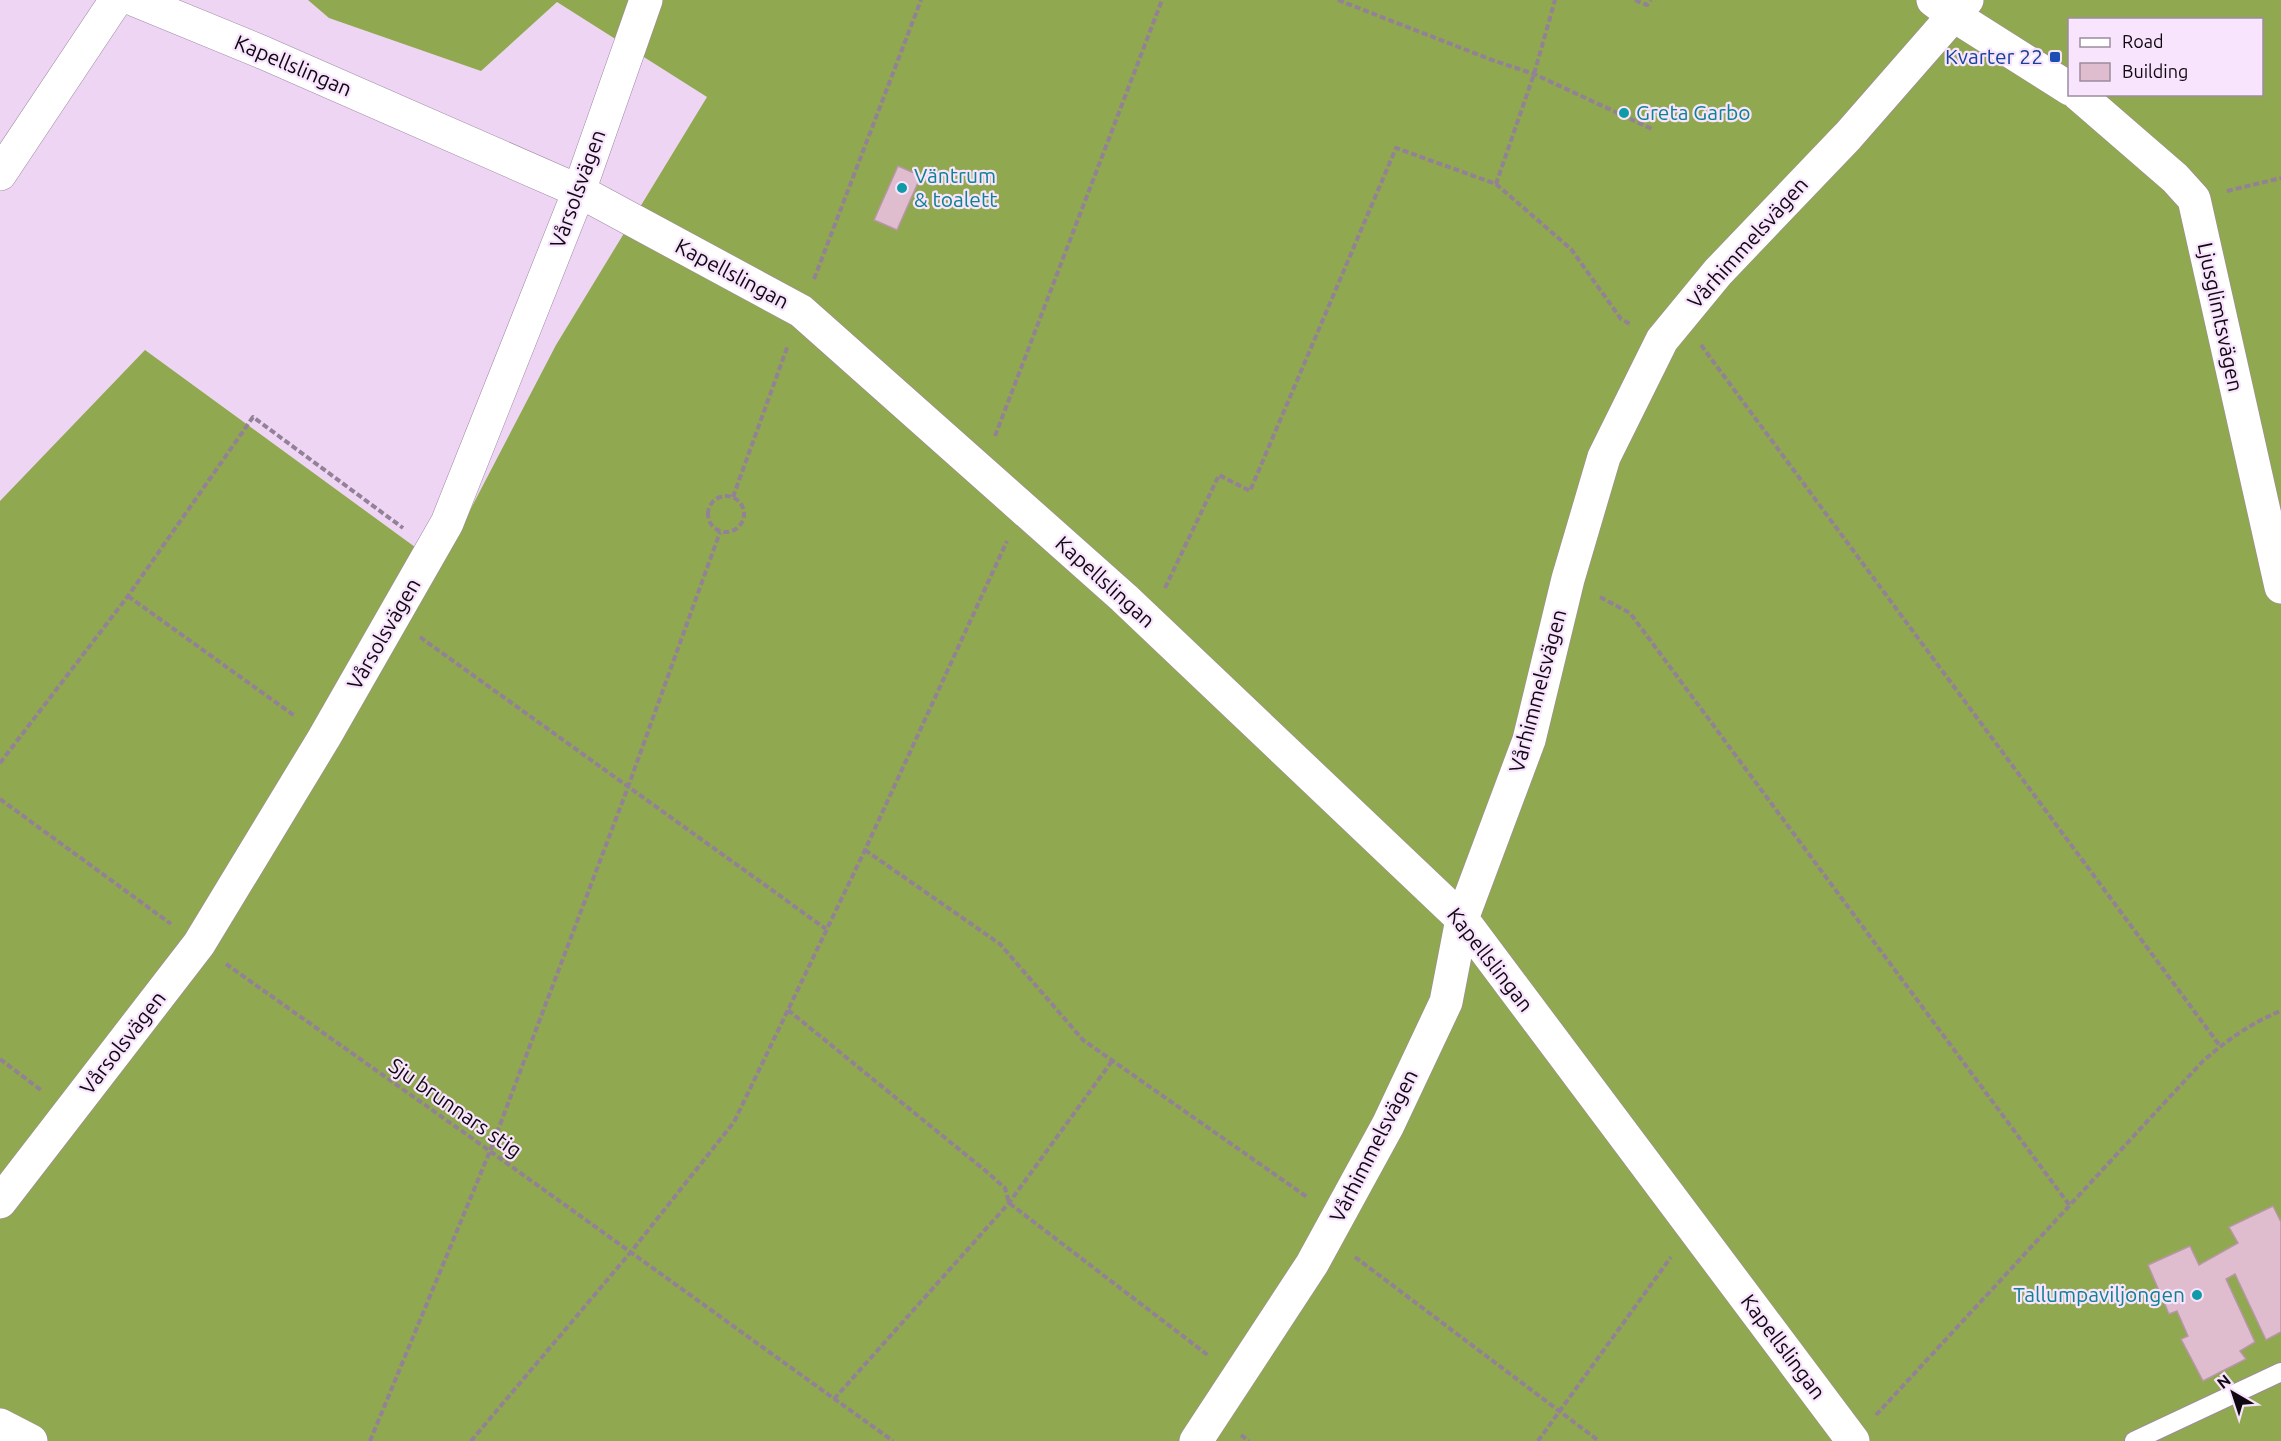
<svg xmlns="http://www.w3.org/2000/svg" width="2281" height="1441" font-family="Ubuntu,sans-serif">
<rect width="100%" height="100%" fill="#eed5f4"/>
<path fill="#90a84f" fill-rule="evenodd" d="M308 0H2281V1441H0V501L145 350 441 566 556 345 707 97 557 2 481 71 329 18ZM2070 20H2262V94H2070Z"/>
<path fill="#e0bccf" stroke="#b895a8" stroke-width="1.5" d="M898 166 921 176 897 230 874 220Z
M2273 1206 2281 1222V1332L2266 1340 2235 1274 2226 1279 2255 1342 2240 1351 2246 1359 2203 1381 2181 1339 2188 1336 2177 1311 2169 1314 2148 1265 2190 1246 2199 1265 2238 1243 2229 1227Z"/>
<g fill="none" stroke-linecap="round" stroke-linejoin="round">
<g stroke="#a088a4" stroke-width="20">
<path id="service" d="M2134 1441 2281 1372"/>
</g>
<g stroke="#a088a4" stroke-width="34">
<path id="minor" d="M135 0 264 53 579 191 801 311 1124 598 1462 919 1853 1441
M1933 0 1953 15 2070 89
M2078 94 2175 178 2194 199 2281 587
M0 174 116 0
M0 1202 199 944 324 738 447 523 579 191 646 0
M0 1425 31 1441
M1196 1441 1312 1264 1388 1125 1446 1002 1462 919 1529 740 1568 579 1604 457 1662 340 1718 272 1848 136 1967 0"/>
</g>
<path stroke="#938197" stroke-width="4" stroke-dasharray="6 3" stroke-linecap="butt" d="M1338 0 1492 60 1534 74 1652 129
M1635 0 1647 5 1651 0
M1496 184 1571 249 1621 319 1632 325
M2227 191 2281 178
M814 279 921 0
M1701 345 2220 1046
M995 436 1162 0
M708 514a18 18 0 1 1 36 0a18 18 0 1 1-36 0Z
M733 497 788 345
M1165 588 1219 475 1250 491 1396 148 1496 184 1534 74 1555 0
M128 596 296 717
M1600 597 1630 613 2070 1206
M420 637 826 929
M0 763 128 596 253 417 403 528
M0 799 171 924
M865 850 1000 944 1083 1040 1307 1197
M226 964 490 1151 893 1441
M788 1010 987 1172 1005 1188 1009 1203 1209 1356
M0 1059 42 1091
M1355 1257 1599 1441
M834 1399 1009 1203 1112 1061
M1876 1415 2203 1061C2226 1041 2252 1022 2281 1011
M1241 1435 1249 1441
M370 1441 490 1151 628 787 720 532
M471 1441 630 1253 734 1122 865 850 1007 541
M1538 1441 1671 1257"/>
<use href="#service" stroke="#fff" stroke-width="18"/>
<use href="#minor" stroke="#fff" stroke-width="33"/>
</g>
<rect fill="#1a4fb4" stroke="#f9e4fd" stroke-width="2" x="2049" y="51" width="12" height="12" rx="3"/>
<g fill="#0f9aa8" stroke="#f9e4fd" stroke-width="2">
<circle cx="1624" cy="113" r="6"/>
<circle cx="902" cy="188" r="6"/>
<circle cx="2197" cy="1295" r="6"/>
</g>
<g text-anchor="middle" stroke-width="4.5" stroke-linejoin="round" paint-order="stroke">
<g font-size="21" fill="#164399" stroke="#f9e4fd" text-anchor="end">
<text x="2043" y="64">Kvarter 22</text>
</g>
<g font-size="21" fill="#100811" stroke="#f9e4fd">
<text transform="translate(293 66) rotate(23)" y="7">Kapellslingan</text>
<text transform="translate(578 189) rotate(-70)" y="7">Vårsolsvägen</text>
<text transform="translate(1748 243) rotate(-48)" y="7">Vårhimmelsvägen</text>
<text transform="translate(732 274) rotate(28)" y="7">Kapellslingan</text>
<text transform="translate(2220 317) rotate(78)" y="7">Ljusglimtsvägen</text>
<text transform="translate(1105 582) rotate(42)" y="7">Kapellslingan</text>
<text transform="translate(384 634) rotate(-60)" y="7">Vårsolsvägen</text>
<text transform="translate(1538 691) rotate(-75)" y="7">Vårhimmelsvägen</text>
<text transform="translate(1490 960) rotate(52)" y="7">Kapellslingan</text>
<text transform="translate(123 1043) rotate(-52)" y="7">Vårsolsvägen</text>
<text transform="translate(455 1108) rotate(35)" y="7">Sju brunnars stig</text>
<text transform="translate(1374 1146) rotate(-63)" y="7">Vårhimmelsvägen</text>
<text transform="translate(1783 1347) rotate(53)" y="7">Kapellslingan</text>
</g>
<g font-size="21" fill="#0d838f" stroke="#f9e4fd" text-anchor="start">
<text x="1636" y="120">Greta Garbo</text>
<text x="914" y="183">Väntrum<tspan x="914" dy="24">&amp; toalett</tspan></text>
<text x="2185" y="1302" text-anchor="end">Tallumpaviljongen</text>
</g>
</g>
<rect x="2068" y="18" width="195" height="78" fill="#f9e4fd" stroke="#9c8c9f" stroke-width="1.5"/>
<rect x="2080" y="38" width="30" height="9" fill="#ffffff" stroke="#9c8c9f" stroke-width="1.5"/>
<text x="2122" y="48" font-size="18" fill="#100811">Road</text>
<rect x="2080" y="63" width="30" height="18" fill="#e0bccf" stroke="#9c8c9f" stroke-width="1.5"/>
<text x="2122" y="78" font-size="18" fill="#100811">Building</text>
<g transform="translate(2233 1393) rotate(321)" stroke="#f9e4fd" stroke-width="4.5" paint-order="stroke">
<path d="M0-4.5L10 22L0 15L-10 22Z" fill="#100811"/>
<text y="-9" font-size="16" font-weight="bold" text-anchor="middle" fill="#100811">N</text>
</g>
</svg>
